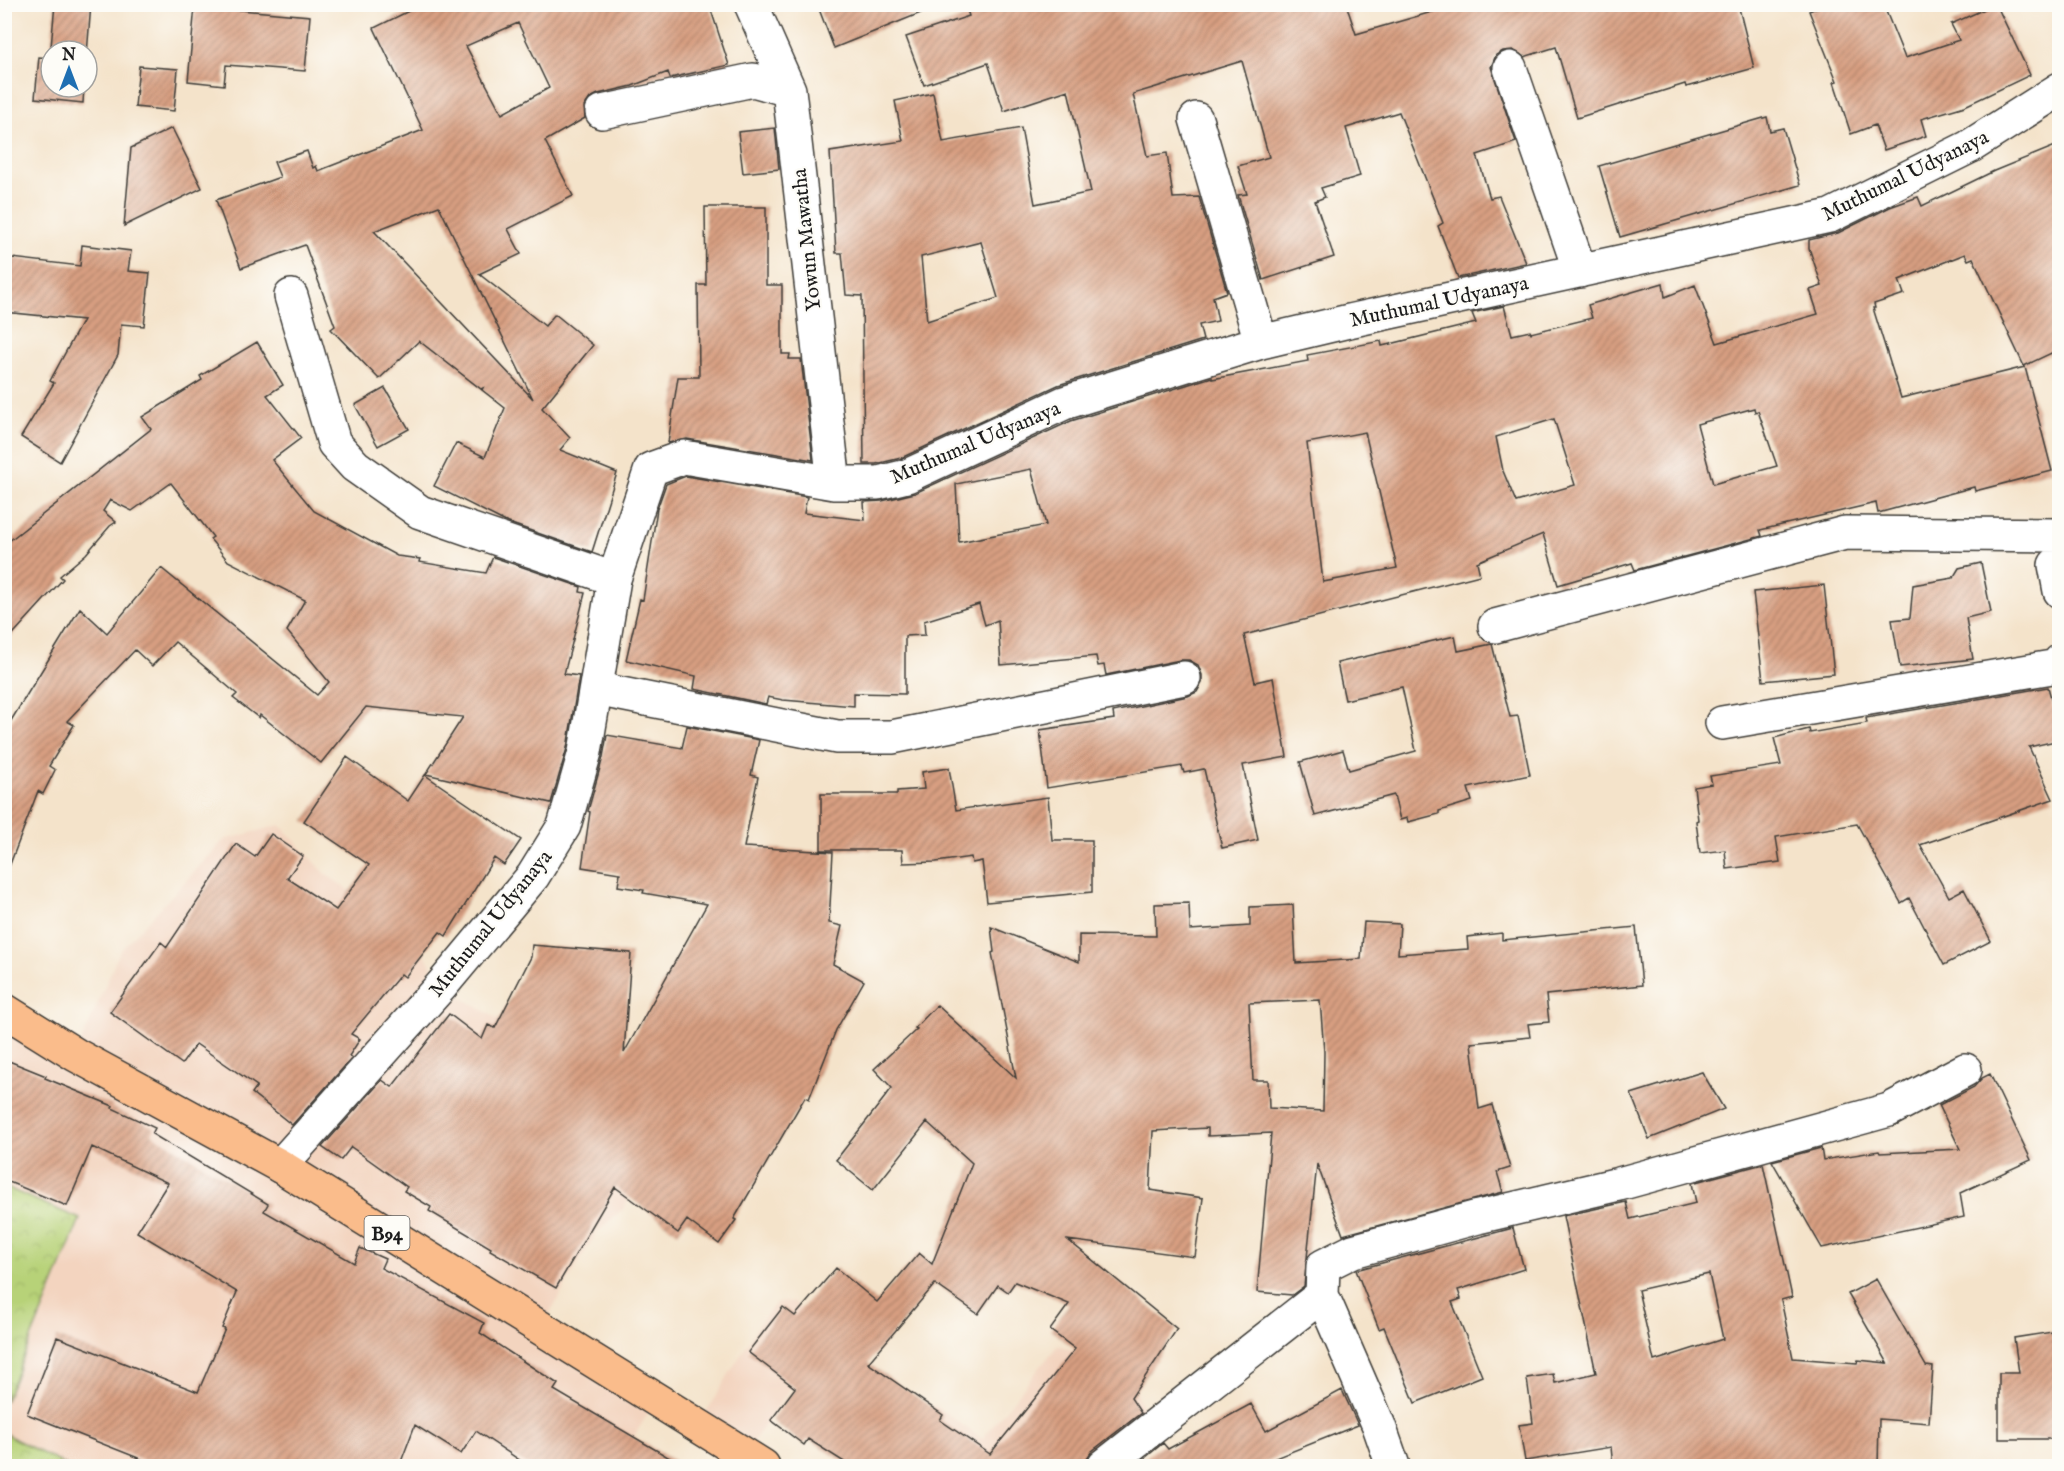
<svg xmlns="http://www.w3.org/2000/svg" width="2064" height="1471" font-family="'IM FELL English',serif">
<defs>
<pattern id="park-crowns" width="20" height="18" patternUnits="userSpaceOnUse" patternTransform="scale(1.5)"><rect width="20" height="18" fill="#b7d278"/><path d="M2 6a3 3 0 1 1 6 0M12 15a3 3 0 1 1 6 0" fill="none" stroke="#9db467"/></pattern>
<pattern id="building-hatch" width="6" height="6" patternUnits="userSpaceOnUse" patternTransform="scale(1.5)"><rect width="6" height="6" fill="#d89f81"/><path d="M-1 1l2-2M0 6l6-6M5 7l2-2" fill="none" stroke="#ae8169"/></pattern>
</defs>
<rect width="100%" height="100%" fill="#fdfcf7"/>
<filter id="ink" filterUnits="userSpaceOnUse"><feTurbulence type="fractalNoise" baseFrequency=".0167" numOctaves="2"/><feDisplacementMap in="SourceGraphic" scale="12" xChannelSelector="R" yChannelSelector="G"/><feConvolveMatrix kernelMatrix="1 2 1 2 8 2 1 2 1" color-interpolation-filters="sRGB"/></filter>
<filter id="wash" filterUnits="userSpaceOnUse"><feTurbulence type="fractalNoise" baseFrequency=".008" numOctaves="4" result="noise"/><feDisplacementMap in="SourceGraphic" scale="24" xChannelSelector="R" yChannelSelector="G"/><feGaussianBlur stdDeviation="1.35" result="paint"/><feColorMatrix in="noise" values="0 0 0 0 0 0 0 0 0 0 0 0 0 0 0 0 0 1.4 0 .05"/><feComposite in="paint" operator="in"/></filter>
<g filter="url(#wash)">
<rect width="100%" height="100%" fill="#f4e3ca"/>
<path fill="#f3d4bf" d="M280 825 327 875 415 936 442 985 652 1114 666 1141 623 1209 596 1233 541 1328 656 1400 616 1466H67L13 1438 5 1432V1402L80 1219 5 1187 4 1010 76 1054 120 951 224 840Z
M785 1301 794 1303 822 1329 824 1339 744 1455 698 1426 759 1324 776 1303Z
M1058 1345 1085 1354 1118 1374 1137 1395 1150 1423 1104 1466H890L934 1405 982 1439Z"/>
<path fill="url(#park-crowns)" stroke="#6a774a" stroke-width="1.5" d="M5 1187 80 1219 5 1402Z
M4 1432 13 1438 67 1466H5Z"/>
<g id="blocks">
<path fill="url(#building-hatch)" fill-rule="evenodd" d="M55 4H91L87 54V51H51V87H84L83 103 35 98 39 57 50 58Z
M423 4H709L729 65 670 78 668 72 632 86 598 94 590 98 584 107 585 118 545 141 573 196 508 229 521 254 479 274 545 326 555 314 593 345 542 408 570 438 560 450 617 473 592 552 506 522 434 486 456 443 485 457 505 408 482 390 483 388 481 389 419 341 379 379 331 329 335 326 305 245 241 268 216 200 280 177 274 162 307 151 313 168 316 166 318 171 423 130 374 28ZM518 23 549 88 502 114 466 46ZM439 206 468 266 533 399 374 231Z
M817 4H938V6L834 48Z
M965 4H1346L1356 34 1439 10 1438 4H1738L1754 68 1686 87 1685 84 1577 118 1556 47 1524 57 1513 50 1503 51 1496 55 1491 67 1516 142 1477 155 1490 198 1499 196 1526 263 1458 278 1438 226 1443 223 1399 112 1346 128 1360 176 1321 188 1325 197 1315 201 1334 257 1263 280 1238 195 1247 194 1238 166 1269 157 1242 61 1133 94 1147 156 1167 153 1173 198 1199 197 1227 292 1213 297 1218 321 1199 325 1203 340 1058 385 901 458 876 464H864L862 296 846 295 842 253H836L830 152 903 141 895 101 933 93 943 142 1021 128 1035 204 1091 192 1068 90 1004 111 988 63 924 85 906 37 969 16ZM981 242 998 298 927 321 921 257Z
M1826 4H1883L1905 58 1959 40 1951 24 1996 4 2030 75 1965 106 1921 119 1926 136 1884 150 1875 125 1851 134 1834 82 1837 81 1809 11Z
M195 6 310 16 305 71 226 65 224 85 188 81Z
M139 66 178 69 174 111 135 107Z
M1767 117 1770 131 1783 128 1800 185 1620 237 1599 166Z
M172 128 202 188 124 226 131 148Z
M775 128 779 169 743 173 738 132Z
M2060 144V349L2024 366 1973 258 1968 260 1965 254 1899 280 1904 294 1874 304 1875 308H1873L1901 398 2025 367 2052 471 1975 491 1974 487 1878 513 1876 503 1760 530 1762 536 1635 570 1632 563 1558 585 1543 534 1477 562 1480 575 1244 635 1255 682 1273 678 1287 757 1243 765 1258 840 1222 848 1204 769 1184 773 1182 766 1047 788 1040 730 1114 719 1113 712 1188 696 1197 692 1202 683V675L1198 665 1189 660H1180L1106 675 1104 665 1098 666 1096 656 1001 665 998 620 985 625 979 604 924 621 925 635 905 636V694L854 693V706L783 700 768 697 766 704 694 689 696 676 626 660 640 599 643 600 657 509 666 484 686 476 807 497 804 513 865 520 864 502 882 501 915 493 1071 421 1212 377V379L1308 361 1307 355 1381 341 1382 346 1476 323 1472 313 1504 306 1512 335 1530 331 1531 333 1592 318 1588 305 1663 283 1665 297 1695 285 1717 343 1818 314 1810 290 1822 286 1809 248V240L1838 233 1890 207 1918 197 1922 206 1994 171ZM1754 408 1755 412 1758 411 1777 466 1713 484 1697 424ZM1554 419 1575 485 1516 502 1503 471 1496 437ZM1365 432 1397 568 1323 582 1307 443ZM1031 469 1046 525 959 542 956 484Z
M705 207H766V285H782V354H790L789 359H801L813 460 687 439 668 443 678 377H699L698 285H706Z
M82 245 131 251 128 271 150 273 144 326 121 324 118 355 60 462 21 437 54 383 50 381 83 320 4 312V257L80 266Z
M257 342 283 385 267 395 301 438 272 460 314 511 397 556 420 559 419 562 486 573 493 557 581 587 580 592 585 593 564 674 579 676 567 748 551 803 426 774 463 717 366 707 321 763 260 715 259 718 233 698 237 694 175 642 152 666 135 650 67 721 74 725 49 766 55 770 43 794 38 791 7 872 4 871V732L80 608 107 633 161 568 317 695 329 682 287 631 305 600 228 561 210 539 213 537 171 483 132 511 110 500 103 511 116 522 110 526 86 554 60 576 63 579 4 644V545L151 429 142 417 202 380 200 376Z
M385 388 409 429 378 446 355 405Z
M1981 563 1991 612 1966 618 1973 659 1900 667 1892 620 1910 618 1913 585 1953 578 1959 568Z
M1824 585 1834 674 1763 681 1753 592Z
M1455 636 1458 651 1492 644 1510 717 1518 716 1530 775 1468 788 1472 801 1439 811V814L1408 822 1407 818 1400 820 1394 795 1315 816 1300 762 1343 750 1349 770 1416 751 1402 687 1345 700 1337 663Z
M2048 687 2060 731V740L2029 747 2053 799 1920 845 1949 897 1964 889 1991 941 1944 965 1909 898 1901 903 1857 824 1776 837 1780 862 1727 869 1725 850 1700 853 1696 821 1698 820 1694 787 1712 784 1710 776 1781 765 1774 738 1809 729 1810 733 1867 723 1866 718Z
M687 726 759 740 751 775 758 777 744 847 833 852 829 923 842 926 833 964 864 981 836 1030 809 1099 805 1097 734 1219 736 1220 719 1244 687 1220 678 1233 615 1187 556 1288 490 1250 491 1248 429 1211 431 1207 404 1191 407 1187 351 1147 341 1160 322 1147 382 1080 392 1087 449 1014 482 1039 488 1025 495 1028 531 957 532 945 631 953 624 1053 707 904 643 893 644 890 618 886 620 873 582 867 590 812 588 811 603 757 607 735 682 748Z
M347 757 408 801 425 775 521 840 504 865 494 858 446 936 440 932 405 977 401 974 351 1034 360 1039 349 1056 352 1058 292 1125 252 1093 257 1086 196 1044 182 1064 110 1012 161 942 167 947 236 844 255 857 271 834 303 856 287 878 336 910 369 865 304 821Z
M949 768 956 810 1048 797 1052 840H1092V892L987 902 982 861 972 863 971 857 936 862 903 863 902 850H821V794H897V791L924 789 922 772Z
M1189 903 1190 930 1250 926V907L1293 905 1296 963 1361 959 1364 922 1400 924 1398 954 1468 949 1467 937 1502 933V940L1636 927 1642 985 1546 995 1549 1022 1528 1024 1530 1037 1471 1043 1479 1109 1492 1105 1510 1168 1497 1172 1503 1192 1343 1235 1317 1164 1304 1286 1292 1295 1257 1292 1271 1133 1208 1136V1128L1153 1131 1150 1190 1203 1198 1195 1257 1068 1240 1177 1329 1131 1398 1141 1413 1092 1451 1087 1458 1086 1467H852L808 1439 804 1445 771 1420 795 1388 748 1352 783 1307 795 1316 836 1268 877 1302 919 1253 932 1264 972 1163 927 1122 873 1190 836 1160 892 1088 874 1069 917 1029 915 1028 937 1005 1016 1078 992 953 994 952 991 927 1079 962V935L1156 936 1155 904ZM1320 1000 1324 1052 1323 1111 1269 1108 1268 1080H1253L1249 1003ZM1015 1282 1069 1304 1050 1330 1075 1349 990 1454 940 1420 943 1415 868 1363 935 1284 978 1314 998 1285 1008 1292Z
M4 1059 46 1076 45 1078 113 1106 112 1108 155 1128 152 1134 268 1204 264 1211 354 1263 360 1248 385 1259 381 1268 484 1323 480 1333 558 1384 554 1390 685 1467H530L476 1431 461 1454 415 1425 399 1467H161L27 1414 57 1337 198 1392 225 1329 222 1328 237 1292 137 1232 168 1183 92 1147 67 1206 4 1180Z
M1702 1072 1724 1109 1649 1139 1631 1094Z
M1990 1074 2031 1160 1960 1193 1964 1217 1822 1248 1772 1161 1821 1148 1823 1160 1879 1151 1880 1153 1960 1149 1939 1105 1974 1087 1982 1078Z
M1763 1164 1792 1297 1781 1300 1793 1358 1857 1363 1858 1360 1888 1363 1848 1294 1876 1279 1926 1366 1933 1367 1929 1423 1879 1419 1878 1467H1613L1611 1447 1525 1461 1519 1425 1533 1423 1527 1378 1553 1374 1555 1383 1596 1373 1563 1216 1626 1202 1630 1219 1696 1203 1692 1183ZM1709 1274 1723 1339 1654 1361 1638 1290Z
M1513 1228 1524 1269 1458 1290 1461 1299 1452 1302 1482 1376 1415 1403 1384 1327 1379 1329 1356 1270Z
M2052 1332 2060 1380V1439H1999V1373H2019L2014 1338Z
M1342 1390 1358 1425 1253 1467H1134L1163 1443 1168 1449 1251 1404 1266 1431Z"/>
</g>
</g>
<g filter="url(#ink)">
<use href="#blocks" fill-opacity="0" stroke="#3c3a36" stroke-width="1.5"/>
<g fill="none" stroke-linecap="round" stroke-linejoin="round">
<g stroke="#3c3a36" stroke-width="36">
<path id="minor" d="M751 4 789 90 834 483
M1510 68 1580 271
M602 112 753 80 789 90
M1196 119 1261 342
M291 296 334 443 355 466 420 512 614 579
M2060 564 2055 565 2060 591
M1495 626 1845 533 2060 535
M596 689 837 737H892L1184 678
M1722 723 2058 666 2060 661
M280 1166 442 985 533 876 564 826 585 752 614 579 651 469 684 457 834 483H878L907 476 1064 403 1261 342 1349 321 1830 216 1969 147 2060 89
M1322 1295 1379 1426 1393 1466
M1104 1466 1322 1295 1323 1266 1353 1251 1478 1217 1619 1184 1889 1110 1965 1070"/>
</g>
<g stroke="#3c3a36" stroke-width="36">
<path id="major" d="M4 1010 76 1055 280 1166 763 1466"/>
</g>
<use href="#minor" stroke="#fff" stroke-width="33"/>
<use href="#major" stroke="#fabc8b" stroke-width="33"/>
</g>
</g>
<g text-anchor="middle" stroke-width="4.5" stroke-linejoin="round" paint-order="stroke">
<rect fill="#fdfcf7" stroke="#605f5e" stroke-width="1.5" x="364.5" y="1216" width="45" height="34" rx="4.5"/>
<g font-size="20" font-weight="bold" fill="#1c1c1c">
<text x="387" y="1240">B94</text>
</g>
<g font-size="21" fill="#1c1c1c" stroke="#fdfcf7">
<text transform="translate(1905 175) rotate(-26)" y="7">Muthumal Udyanaya</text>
<text transform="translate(806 240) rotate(-96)" y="7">Yowun Mawatha</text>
<text transform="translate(1439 301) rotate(-12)" y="7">Muthumal Udyanaya</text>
<text transform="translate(975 442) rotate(-23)" y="7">Muthumal Udyanaya</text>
<text transform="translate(490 923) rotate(-51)" y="7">Muthumal Udyanaya</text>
</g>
</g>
<rect width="2064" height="1471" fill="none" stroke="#fdfcf7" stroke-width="24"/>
<g transform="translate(69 69)"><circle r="28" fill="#fdfcf7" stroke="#a3a29f" stroke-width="1.5"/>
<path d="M0-4.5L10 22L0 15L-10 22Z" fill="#1f6fb2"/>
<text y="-9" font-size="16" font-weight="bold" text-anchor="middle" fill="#1c1c1c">N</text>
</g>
</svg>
